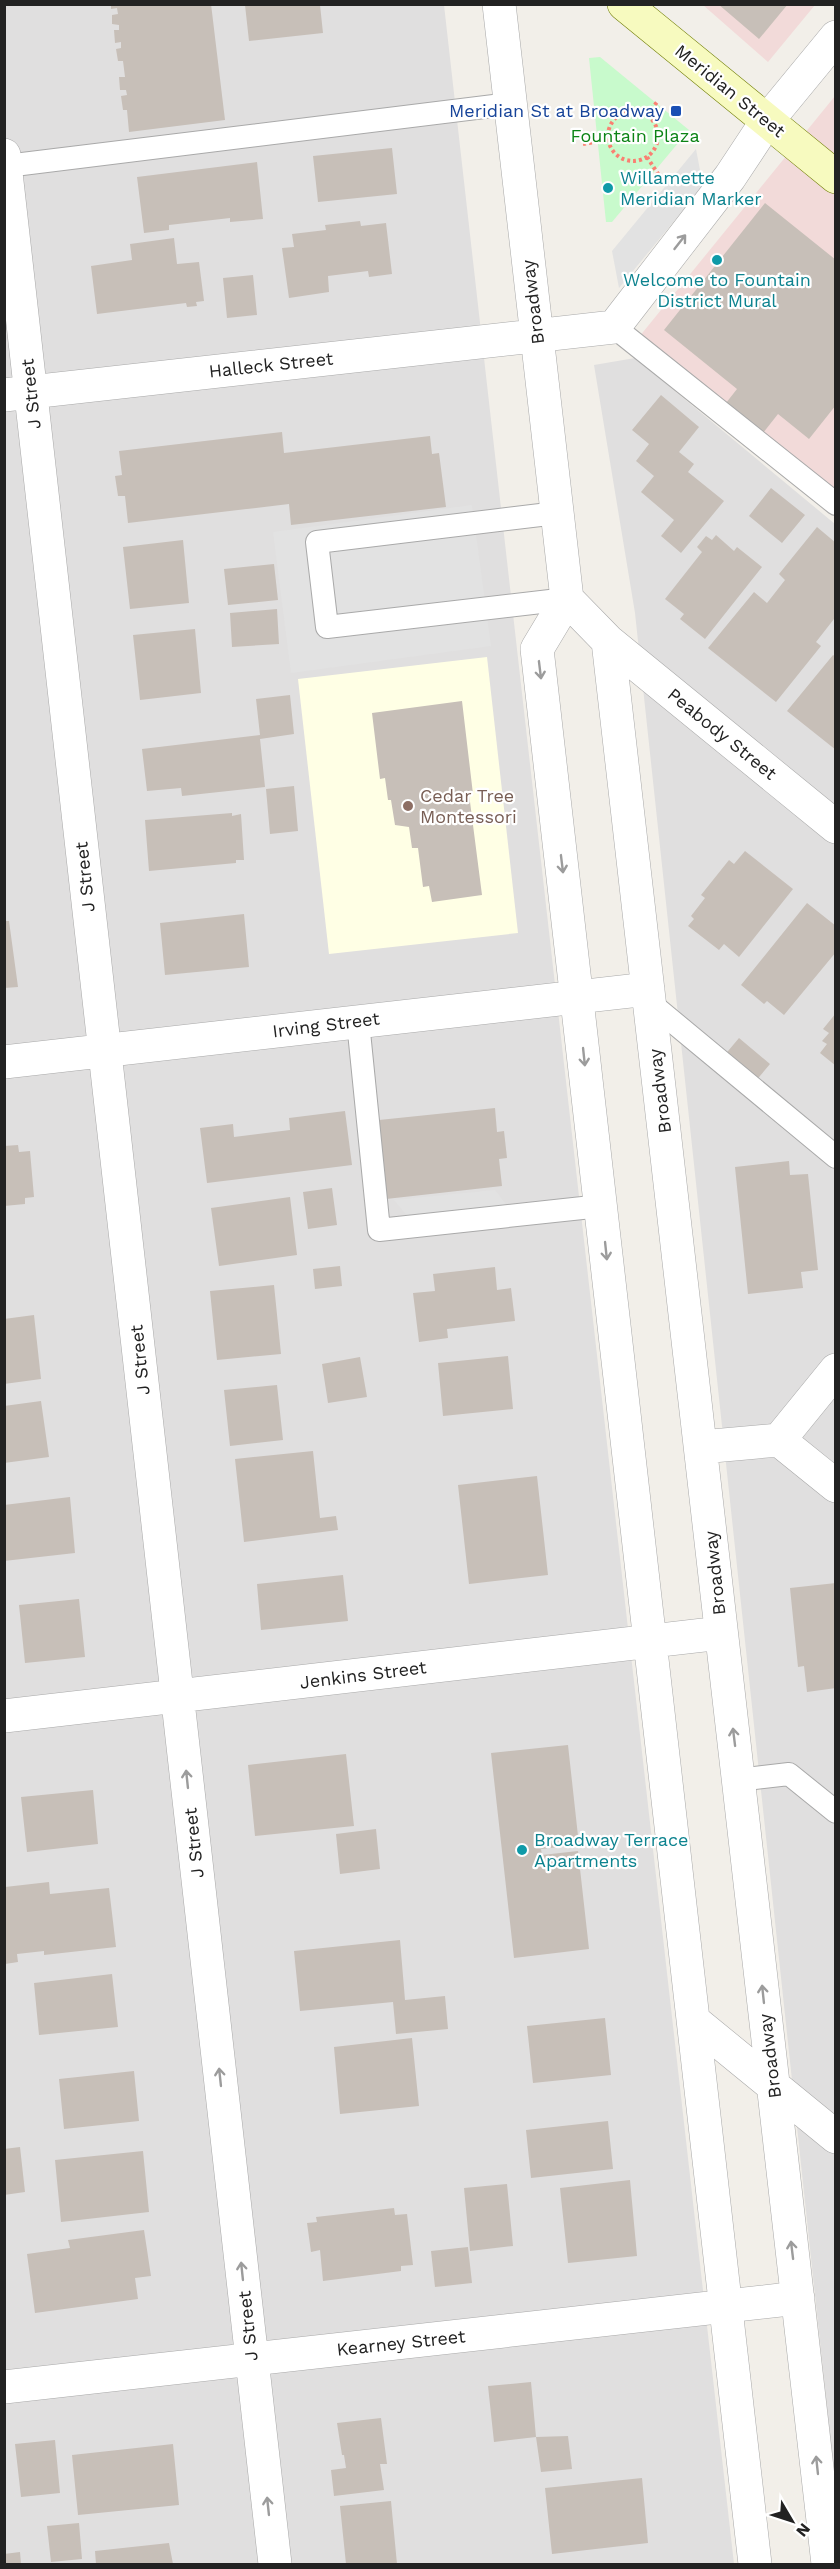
<svg xmlns="http://www.w3.org/2000/svg" width="840" height="2569" font-family="'Work Sans',sans-serif">
<rect width="100%" height="100%" fill="#f2efe9"/>
<path fill="#e0dfdf" d="M5 5H444L734 2564H5Z
M635 358 835 524V2482L635 613 594 365Z"/>
<path fill="#f2dad9" d="M703 5H815L768 62Z
M835 96V497L639 337Z"/>
<path fill="#ffffe5" d="M487 657 518 933 329 954 298 679Z"/>
<path fill="#c8facc" d="M600 57 689 130 612 222H606L589 58Z"/>
<path fill="#e2e2e2" d="M696 149 703 186 619 288 612 251Z
M472 505 491 646 291 673 273 532Z
M495 1190 518 1220 419 1230 394 1200Z"/>
<path fill="#c7bfb8" d="M111 4H211L225 120 129 132 127 110H123L121 96 127 95 126 90H120L119 77H125L123 61H118L116 49 121 48V42L115 43 114 30H119V25L112 24V15L118 14 117 8 111 9Z
M718 4H788L759 39Z
M245 5H320L323 33 249 41Z
M392 148 397 194 318 202 313 156Z
M257 162 263 219 230 222V218L169 225V230L144 233 137 177Z
M765 203 836 260V405L809 439 778 414 763 433 726 403 737 389 664 330Z
M360 221 361 226 386 223 392 274 369 277 368 271 328 276 329 292 289 298 282 248 294 247 292 234 326 230 325 225Z
M174 238 177 264 199 262 204 301 196 302 197 306 187 307 186 303 97 314 91 266 132 260 130 244Z
M253 275 257 315 227 318 223 278Z
M661 395 699 427 679 452 694 464 688 472 724 501 681 553 661 536 674 520 641 492 654 476 636 461 649 444 632 430Z
M282 432 284 453 430 436 432 454 439 453 446 507 291 525 289 504 128 523 125 496H118L115 476 122 475 119 451Z
M771 488 805 515 782 543 749 516Z
M817 527 836 543V621L834 619 816 642 821 646 776 702 708 648 754 592 767 603 785 580 779 574Z
M716 535 734 551 737 547 762 567 705 639 680 619 684 614 665 599 702 552 697 547 706 536 712 540Z
M183 540 189 603 130 609 123 547Z
M274 564 278 600 228 605 224 569Z
M277 609 279 644 232 647 230 613Z
M195 629 201 693 140 700 133 635Z
M833 655 836 657V750L787 711Z
M290 695 294 734 260 739 265 787 182 796 181 788 147 791 142 749 260 735 256 699Z
M462 701 473 794H469L482 895 432 902 429 886 423 887 418 848H412L409 827 395 825 391 800H388L385 778 380 779 372 713Z
M294 786 298 831 270 834 266 789Z
M232 813V816L241 814 244 860H236V863L149 871 145 820Z
M745 851 793 889 739 957 724 944 719 950 688 926 694 919 691 916 705 898 701 895 729 860 734 864Z
M807 903 836 926V952L784 1015 767 1001 764 1004 741 985Z
M244 914 249 967 165 975 160 923Z
M4 921H9L18 987 4 988Z
M836 1013V1066L820 1053 827 1044 822 1041 829 1033 823 1029Z
M739 1038 770 1064 754 1083 723 1057Z
M495 1108 497 1132 504 1131 507 1158 499 1159 502 1186 386 1199 379 1120Z
M345 1111 352 1165 207 1183 200 1128 233 1124 234 1137 290 1130 289 1118Z
M18 1145 19 1152 30 1151 34 1197 25 1198V1204L4 1206V1146Z
M789 1161 790 1175 808 1174 818 1270 801 1272 803 1288 748 1294 735 1167Z
M332 1188 337 1225 308 1229 303 1192Z
M290 1197 297 1255 219 1266 211 1208Z
M340 1266 342 1286 315 1289 313 1269Z
M495 1267 497 1290 511 1288 515 1321 447 1329 448 1338 419 1342 413 1293 435 1291 433 1274Z
M274 1285 281 1354 217 1360 210 1291Z
M34 1315 41 1379 4 1384V1319Z
M508 1356 513 1409 443 1416 438 1363Z
M360 1357 367 1397 328 1403 322 1364Z
M277 1385 283 1440 230 1446 224 1390Z
M41 1401 49 1457 4 1463V1406Z
M313 1451 320 1518 336 1516 338 1530 244 1542 235 1459Z
M537 1476 548 1575 469 1584 458 1485Z
M70 1497 75 1553 4 1561V1505Z
M343 1575 348 1621 261 1630 257 1584Z
M836 1583V1688L807 1692 804 1666 798 1667 790 1588Z
M79 1599 85 1657 25 1663 19 1605Z
M568 1745 579 1845 541 1849 542 1855 578 1851 589 1949 514 1958 491 1753Z
M346 1754 354 1826 255 1836 248 1765Z
M93 1790 98 1844 27 1852 21 1797Z
M376 1829 380 1869 340 1874 336 1834Z
M49 1882 50 1894 109 1888 116 1947 44 1955V1951L17 1954 18 1962 5 1964V1887Z
M400 1940 405 2000 445 1996 448 2029 396 2034 393 2002 300 2011 294 1951Z
M112 1974 118 2027 39 2035 34 1983Z
M605 2018 611 2075 533 2083 527 2026Z
M412 2038 419 2106 340 2114 334 2047Z
M134 2071 139 2121 64 2129 59 2079Z
M608 2121 613 2169 531 2178 526 2130Z
M20 2147 25 2192 4 2195V2149Z
M143 2151 149 2212 61 2222 55 2160Z
M630 2180 637 2256 568 2263 560 2188Z
M507 2184 513 2246 470 2251 464 2188Z
M394 2208 395 2215 407 2214 413 2265 401 2266V2271L323 2281 320 2250 311 2252 307 2223 317 2222 316 2217Z
M144 2230 151 2276 135 2278 138 2299 35 2313 27 2254 70 2248 68 2240Z
M468 2247 472 2283 435 2287 431 2251Z
M531 2382 536 2437 568 2436 572 2469 541 2472 536 2437 494 2442 488 2386Z
M381 2418 387 2464H380L384 2490 334 2496 331 2470 346 2468 344 2455H342L337 2423Z
M55 2440 60 2493 21 2497 15 2444Z
M173 2444 179 2505 78 2515 72 2455Z
M642 2478 648 2543 552 2554 545 2488Z
M391 2501 397 2564H346L340 2506Z
M79 2523 82 2559 51 2562 47 2526Z
M169 2543 173 2564H96L95 2551Z
M20 2552 21 2564H4V2554Z"/>
<g fill="none" stroke-linecap="round" stroke-linejoin="round">
<g stroke="#a9a9a9" stroke-width="24">
<path id="lane" d="M6 166 510 104
M614 327 836 504
M557 513 317 542 327 627 567 599
M649 1002 836 1157
M358 1022 379 1230 601 1206
M738 1780 789 1774 836 1812"/>
</g>
<g stroke="#a9a9a9" stroke-width="34">
<path id="street" d="M499 4 567 599 537 649 755 2564
M4 155 275 2564
M4 395 614 327 730 177 767 121 836 37
M567 599 608 641 828 2564
M608 641 836 827
M4 1062 648 989
M779 1440 836 1486
M701 1447 779 1440 836 1370
M4 1716 721 1633
M694 2021 836 2137
M4 2387 798 2298"/>
</g>
<g stroke="#707d05" stroke-width="34">
<path id="secondary" d="M624 4 836 177"/>
</g>
<path stroke="#fa8072" stroke-width="4" stroke-dasharray="3 3" stroke-linecap="butt" d="M608 136a25 25 0 1 1 50 0a25 25 0 1 1-50 0Z
M647 114 658 101
M583 144 608 140
M647 157 662 180"/>
<use href="#lane" stroke="#fff" stroke-width="22"/>
<use href="#street" stroke="#fff" stroke-width="33"/>
<use href="#secondary" stroke="#f7fabf" stroke-width="33"/>
</g>
<defs><path id="oneway-shaft" d="M-6 0H5M1.5-3L5.5 0L1.5 3" fill="none" stroke-width="1.6" stroke-linecap="round" stroke-linejoin="round" transform="scale(1.5)"/></defs>
<g stroke="#9c9c9c">
<use href="#oneway-shaft" transform="translate(680 242) rotate(-52)"/>
<use href="#oneway-shaft" transform="translate(540 670) rotate(83)"/>
<use href="#oneway-shaft" transform="translate(562 864) rotate(83)"/>
<use href="#oneway-shaft" transform="translate(584 1057) rotate(84)"/>
<use href="#oneway-shaft" transform="translate(606 1251) rotate(84)"/>
<use href="#oneway-shaft" transform="translate(734 1737) rotate(-97)"/>
<use href="#oneway-shaft" transform="translate(187 1779) rotate(-96)"/>
<use href="#oneway-shaft" transform="translate(763 1994) rotate(-96)"/>
<use href="#oneway-shaft" transform="translate(220 2077) rotate(-96)"/>
<use href="#oneway-shaft" transform="translate(792 2250) rotate(-97)"/>
<use href="#oneway-shaft" transform="translate(242 2271) rotate(-96)"/>
<use href="#oneway-shaft" transform="translate(817 2465) rotate(-96)"/>
<use href="#oneway-shaft" transform="translate(268 2506) rotate(-96)"/>
</g>
<rect fill="#1a4fb4" stroke="#fff" stroke-width="2" x="670" y="105" width="12" height="12" rx="3"/>
<g fill="#0f9aa8" stroke="#fff" stroke-width="2">
<circle cx="608" cy="188" r="6"/>
<circle cx="717" cy="260" r="6"/>
<circle cx="522" cy="1850" r="6"/>
</g>
<circle fill="#8d6e63" stroke="#fff" stroke-width="2" cx="408" cy="806" r="6"/>
<g text-anchor="middle" stroke-width="4.5" stroke-linejoin="round" paint-order="stroke">
<g font-size="18" fill="#222" stroke="#fff">
<text transform="translate(730 91) rotate(39)" y="6">Meridian Street</text>
<text transform="translate(533 302) rotate(-97)" y="6">Broadway</text>
<text transform="translate(271 365) rotate(-6)" y="6">Halleck Street</text>
<text transform="translate(31 394) rotate(-96)" y="6">J Street</text>
<text transform="translate(722 734) rotate(39)" y="6">Peabody Street</text>
<text transform="translate(85 877) rotate(-96)" y="6">J Street</text>
<text transform="translate(326 1025) rotate(-7)" y="6">Irving Street</text>
<text transform="translate(660 1091) rotate(-97)" y="6">Broadway</text>
<text transform="translate(140 1360) rotate(-96)" y="6">J Street</text>
<text transform="translate(715 1573) rotate(-96)" y="6">Broadway</text>
<text transform="translate(363 1675) rotate(-7)" y="6">Jenkins Street</text>
<text transform="translate(194 1843) rotate(-96)" y="6">J Street</text>
<text transform="translate(770 2056) rotate(-97)" y="6">Broadway</text>
<text transform="translate(248 2326) rotate(-96)" y="6">J Street</text>
<text transform="translate(401 2343) rotate(-6)" y="6">Kearney Street</text>
</g>
<g font-size="18" fill="#164399" stroke="#fff" text-anchor="end">
<text x="664" y="117">Meridian St at Broadway</text>
</g>
<g font-size="18" fill="#0c8416" stroke="#fff">
<text x="635" y="142">Fountain Plaza</text>
</g>
<g font-size="18" fill="#0d838f" stroke="#fff" text-anchor="start">
<text x="620" y="184">Willamette<tspan x="620" dy="21">Meridian Marker</tspan></text>
<text x="717" y="286" text-anchor="middle">Welcome to Fountain<tspan x="717" dy="21">District Mural</tspan></text>
<text x="534" y="1846">Broadway Terrace<tspan x="534" dy="21">Apartments</tspan></text>
</g>
<g font-size="18" fill="#785e54" stroke="#fff" text-anchor="start">
<text x="420" y="802">Cedar Tree<tspan x="420" dy="21">Montessori</tspan></text>
</g>
</g>
<rect width="840" height="2569" fill="none" stroke="#222222" stroke-width="12"/>
<g transform="translate(792 2521) rotate(129)" stroke="#ffffff" stroke-width="4.5" paint-order="stroke">
<path d="M0-4.5L10 22L0 15L-10 22Z" fill="#222222"/>
<text y="-9" font-size="16" font-weight="bold" text-anchor="middle" fill="#222222">N</text>
</g>
</svg>
